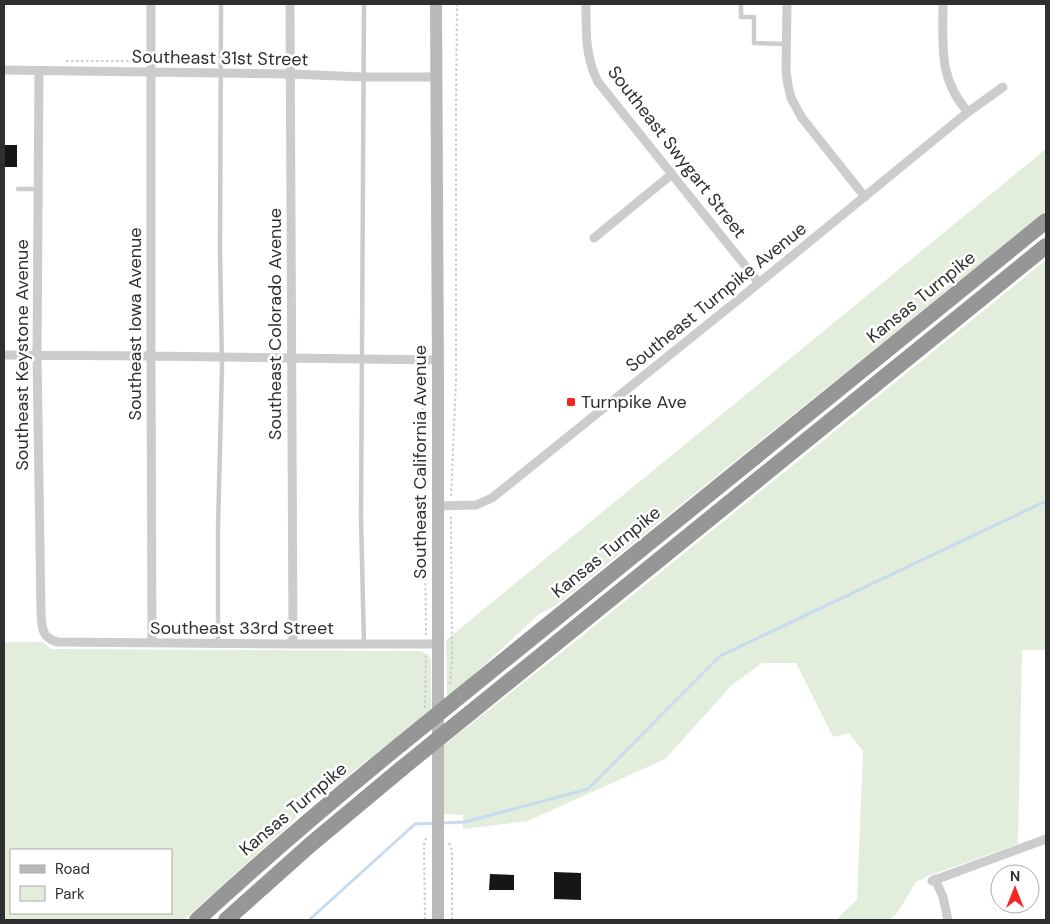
<svg xmlns="http://www.w3.org/2000/svg" width="1050" height="924" font-family="'DM Sans',sans-serif">
<rect width="100%" height="100%" fill="#fff"/>
<path fill="#e3eddb" fill-rule="evenodd" d="M1046 149V211L555 606 539 614 468 680 447 698 446 640Z
M1046 260V650H1022L1018 844 928 876 916 882 898 912 889 920H836L857 900 863 751 849 733 833 737 796 663H762L733 684 665 759 528 821 463 829V815L444 814 443 746 561 653Z
M4 642H43L51 649 421 651 427 654 431 659V710L298 815 290 824 184 920H4ZM11 850H171V913H11Z"/>
<g fill="none" stroke-linecap="round" stroke-linejoin="round">
<path stroke="#c6dbef" stroke-width="3" d="M442 823 465 822 588 789 720 656 1046 501
M309 920 415 824 436 823"/>
</g>
<path fill="#161616" d="M4 145H17V167H4Z
M554 872 581 873V900L554 899Z
M490 874 514 875V890H489Z"/>
<g fill="none" stroke-linecap="round" stroke-linejoin="round">
<path stroke="#ccc" stroke-width="2" stroke-dasharray="2.5 2.5" stroke-linecap="butt" d="M66 61H141
M421 368 424 442 426 635
M451 496 456 380V109L457 4
M450 684 452 660 451 514
M425 708 426 653
M449 843 452 850V920
M425 920 424 845 426 838"/>
<path stroke="#ccc" stroke-width="4.5" d="M741 4V17H754V43L786 44
M18 189H38
M218 644V528L222 367 220 251 221 4
M364 645 361 518 364 4"/>
<path stroke="#ccc" stroke-width="9" d="M151 4V364L152 643
M290 4 293 644
M586 4C586 32 585 56 598 82L759 283
M787 4 786 72 788 85 791 98 802 118 865 197
M943 4C943 45 938 79 968 112
M4 70 291 74 363 77H436
M39 71 37 355 41 612C42 627 41 638 58 642L293 644H438
M594 238 672 174
M4 355 151 356 437 360
M438 506 476 505 492 498 759 283 968 112 1003 87
M935 879 943 897 948 920
M932 881 1046 839"/>
<path stroke="#b9b9b9" stroke-width="12" d="M436 4 438 380V920"/>
<path stroke="#969696" stroke-width="16" d="M465 692 1046 221
M470 713 1046 246
M197 920C263 859 331 801 401 744
M226 920 310 845 401 769"/>
<path stroke="#969696" stroke-width="16" d="M401 744 465 692
M401 769 470 713"/>
</g>
<rect fill="#f42823" stroke="#fff" stroke-width="2" x="566" y="397" width="10" height="10" rx="2.5"/>
<g text-anchor="middle" stroke-width="5" stroke-linejoin="round" paint-order="stroke">
<g font-size="18" fill="#2f2f2f" stroke="#fff">
<text transform="translate(220 58) rotate(1)" y="6">Southeast 31st Street</text>
<text transform="translate(677 152) rotate(52)" y="6">Southeast Swygart Street</text>
<text transform="translate(716 297) rotate(-39)" y="6">Southeast Turnpike Avenue</text>
<text transform="translate(921 297) rotate(-39)" y="6">Kansas Turnpike</text>
<text transform="translate(135 324) rotate(-90)" y="6">Southeast Iowa Avenue</text>
<text transform="translate(275 324) rotate(-90)" y="6">Southeast Colorado Avenue</text>
<text transform="translate(22 355) rotate(-90)" y="6">Southeast Keystone Avenue</text>
<text transform="translate(420 462) rotate(-90)" y="6">Southeast California Avenue</text>
<text transform="translate(606 552) rotate(-39)" y="6">Kansas Turnpike</text>
<text x="242" y="634">Southeast 33rd Street</text>
<text transform="translate(293 809) rotate(-40)" y="6">Kansas Turnpike</text>
</g>
<g font-size="18" fill="#2f2f2f" stroke="#fff" text-anchor="start">
<text x="581" y="408">Turnpike Ave</text>
</g>
</g>
<rect width="1050" height="924" fill="none" stroke="#2f2f2f" stroke-width="10"/>
<rect x="10" y="849" width="162" height="65" fill="#ffffff" stroke="#acacac"/>
<rect x="20" y="865" width="25" height="8" fill="#b9b9b9" stroke="#acacac"/>
<text x="55" y="874" font-size="15" fill="#2f2f2f">Road</text>
<rect x="20" y="886" width="25" height="15" fill="#e3eddb" stroke="#acacac"/>
<text x="55" y="899" font-size="15" fill="#2f2f2f">Park</text>
<g transform="translate(1015 889)"><circle r="24" fill="#ffffff" stroke="#acacac"/>
<path d="M0-4L9 19L0 12L-9 19Z" fill="#f42823"/>
<text y="-8" font-size="14" font-weight="bold" text-anchor="middle" fill="#2f2f2f">N</text>
</g>
</svg>
